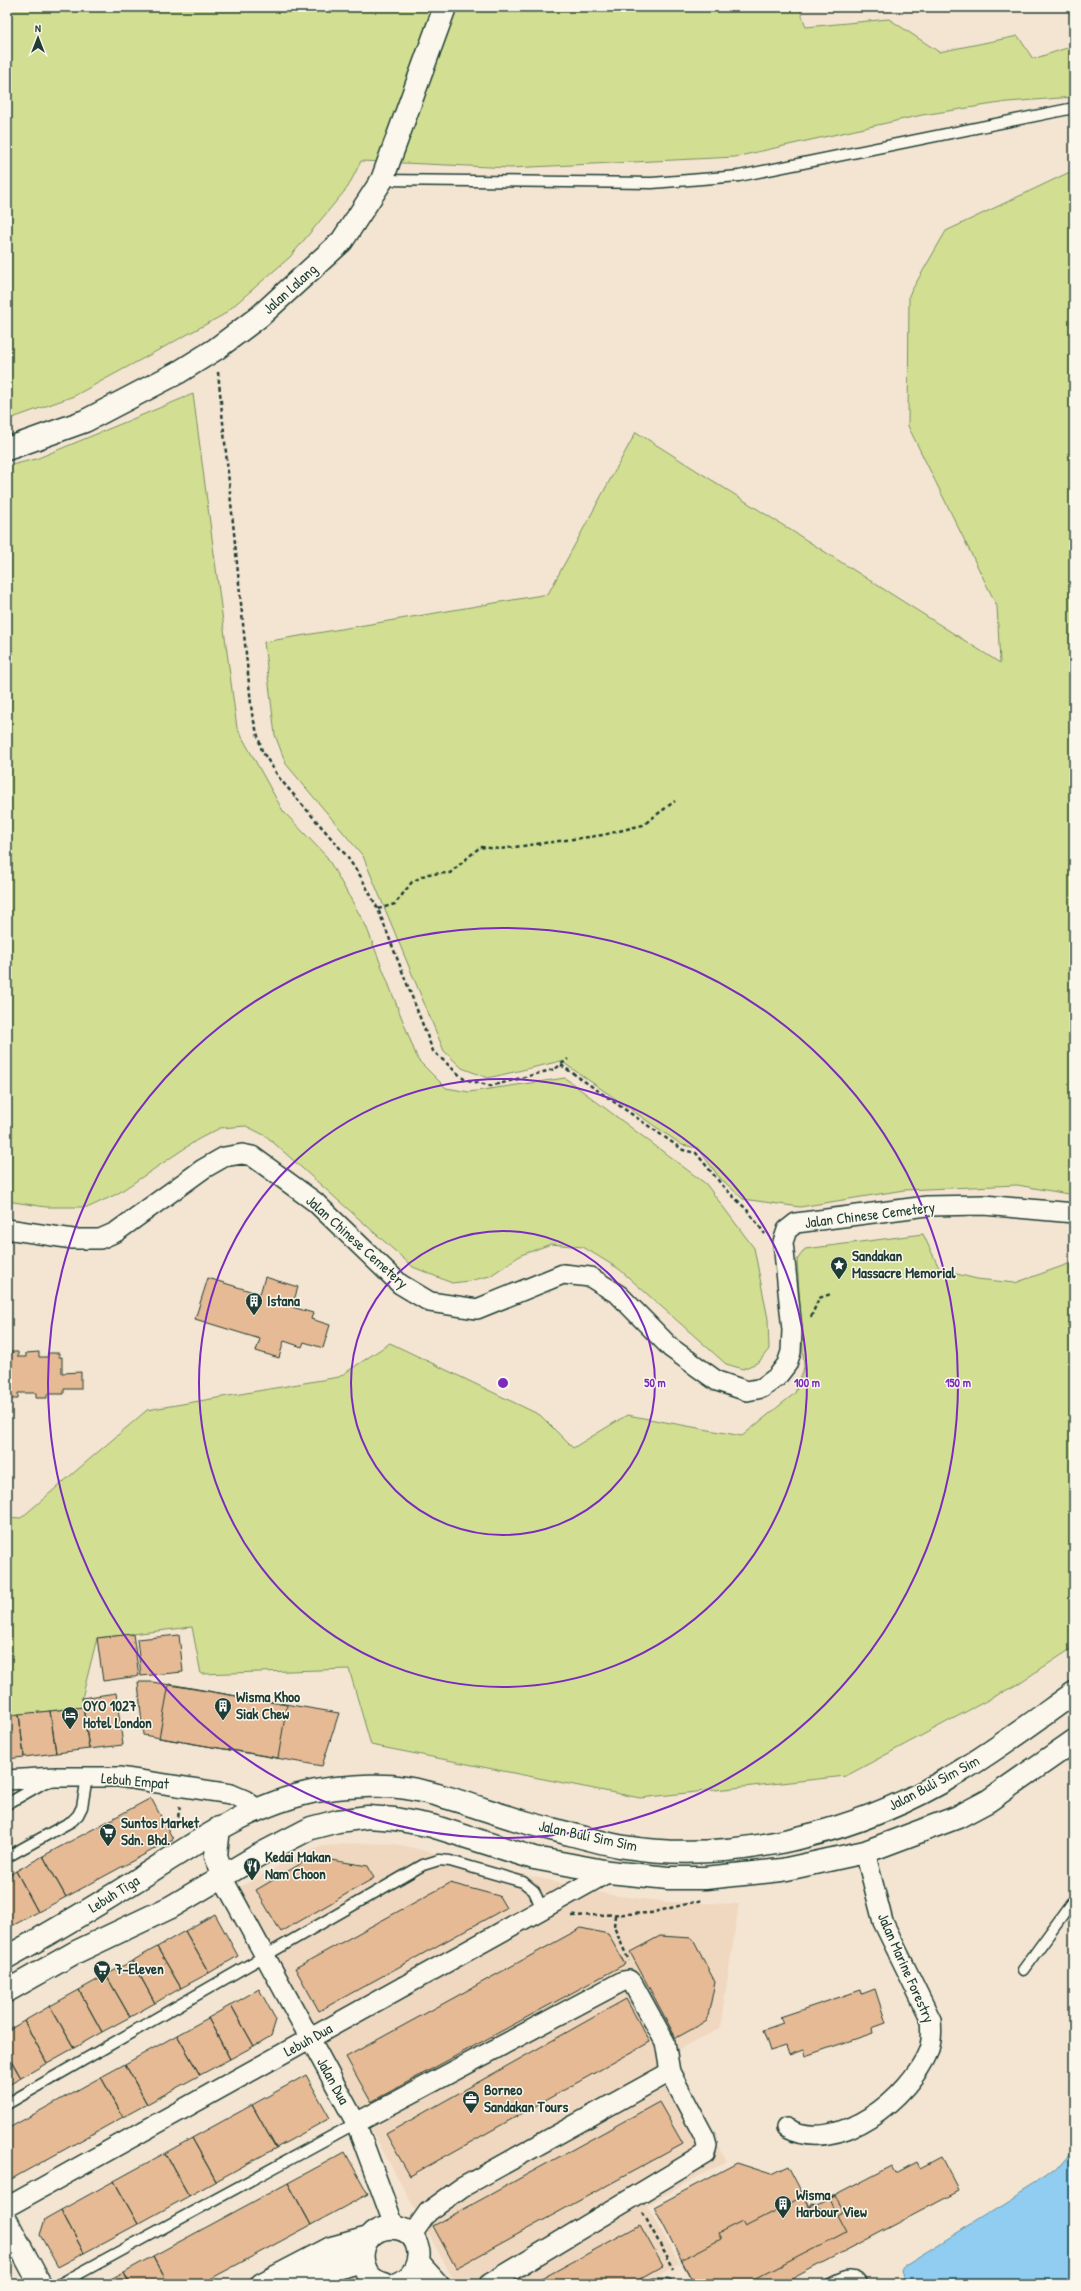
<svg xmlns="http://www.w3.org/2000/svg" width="1081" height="2291" font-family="'Patrick Hand',sans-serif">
<rect width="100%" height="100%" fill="#f4e5d2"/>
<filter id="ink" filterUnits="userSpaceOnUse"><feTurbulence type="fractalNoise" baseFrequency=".025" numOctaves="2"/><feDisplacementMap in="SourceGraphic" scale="8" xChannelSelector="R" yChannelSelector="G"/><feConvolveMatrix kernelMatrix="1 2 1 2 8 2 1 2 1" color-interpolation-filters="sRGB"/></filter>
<g filter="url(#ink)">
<path fill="#f0d8c0" d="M360 1843 397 1844 611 1895 671 1902 739 1904 720 2029 679 2049 678 2072 727 2161 647 2205 680 2264 643 2284H456L238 1888 304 1852 324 1846Z
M357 2269 365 2284H330Z"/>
<path fill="#d2df92" stroke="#788e63" d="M7 7H799L806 27 889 19 939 52 1018 36 1033 59 1070 47 1074 64V97L1007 102 922 115 735 157 511 168 361 161 348 187 290 257 223 315 74 396 7 420Z
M1074 170V1195L1017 1185 904 1190 800 1207 743 1199 719 1177 698 1148 682 1145 561 1061 488 1078 462 1068 444 1051 363 856 286 764 275 735 264 642 548 594 636 432 1000 663 997 606 908 426 909 295 946 231Z
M193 394 237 728 283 811 327 857 366 926 418 1060 446 1088 469 1092 565 1078 706 1184 754 1248 768 1319 769 1349 759 1362 743 1369 726 1364 619 1269 583 1247 551 1244 521 1255 490 1276 469 1281 452 1283 413 1267 266 1136 246 1126 220 1128 197 1140 117 1194 89 1207H46L7 1201V466L36 459Z
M923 1234 940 1270 977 1279 1015 1283 1074 1262V1647L1016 1685 846 1776 640 1798 371 1745 349 1669 201 1674 192 1627 97 1638 82 1698 83 1707 7 1716V1517L21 1518 147 1410 339 1377 390 1343 540 1415 573 1448 627 1415 742 1436 795 1393 804 1367 797 1260 805 1249Z"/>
<path fill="#90cdf0" stroke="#6393a5" d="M1074 2148V2284H906L902 2271 905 2265 1036 2184 1056 2169Z"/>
<path fill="#e5ba95" stroke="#1f3d34" d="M265 1277 298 1287 292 1307 313 1313 311 1319 330 1325 323 1348 304 1342 302 1347 284 1341 279 1358 256 1351 260 1339 195 1319 208 1278 260 1294Z
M7 1352H18V1357H26V1353L39 1352V1357H48V1353H59V1357H62V1373L81 1372V1389H64V1394H47V1398H36V1393H18V1399H7Z
M133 1634 139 1676 103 1681 97 1638Z
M179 1635 183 1672 141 1676 137 1639Z
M138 1682H152L339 1713 322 1766 143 1735Z
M169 1684 287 1705 278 1758 159 1738Z
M116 1693 123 1745 89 1749 82 1698Z
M83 1707 89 1749 56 1753 50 1711Z
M50 1711 56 1753 24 1757 19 1714Z
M19 1714 24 1757 7 1759V1716Z
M151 1798 173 1839 66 1897 43 1856Z
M43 1856 66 1897 38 1912 16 1871Z
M312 1857 368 1866 374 1878 281 1932 256 1890Z
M16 1871 38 1912 10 1927 7 1922V1876Z
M450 1883 499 1896 506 1908 319 2011 295 1968Z
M215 1914 238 1956 209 1973 185 1931Z
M581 1928 608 1934 625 1964 371 2102 346 2057Z
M185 1931 209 1973 181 1988 157 1947Z
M660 1936 692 1938 715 1982 707 2021 676 2038 630 1952Z
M157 1947 181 1988 155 2003 132 1961Z
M132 1961 155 2003 130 2017 106 1975Z
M106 1975 130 2017 102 2032 79 1990Z
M259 1989 276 2020 271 2036 254 2046 231 2005Z
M875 1989 886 2023 872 2028 873 2033 805 2056 803 2050 789 2055 786 2046 770 2051 763 2030 783 2023 780 2017 861 1990 862 1994Z
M79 1990 102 2032 74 2048 50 2006Z
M626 1999 650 2042 410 2176 386 2134Z
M231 2005 254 2046 230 2059 208 2018Z
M50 2006 74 2048 47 2063 24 2021Z
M208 2018 230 2059 200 2075 177 2035Z
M24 2021 47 2063 21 2078 7 2053V2031Z
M177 2035 200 2075 147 2104 125 2064Z
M7 2053 21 2078 7 2086Z
M125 2064 147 2104 123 2117 101 2077Z
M306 2075 330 2118 276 2148 252 2105Z
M101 2077 123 2117 8 2181 7 2129Z
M659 2102 683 2144 456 2268 433 2226Z
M252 2105 276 2148 216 2181 192 2138Z
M192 2138 216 2181 189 2196 165 2153Z
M345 2152 368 2194 311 2225 288 2183Z
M165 2153 189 2196 138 2224 114 2181Z
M941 2157 959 2191 782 2284H694L654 2207 737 2163 771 2174 788 2166 810 2208 812 2204 817 2205 892 2166 896 2173 917 2162 920 2168Z
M114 2181 138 2224 84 2253 61 2210Z
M288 2183 311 2225 201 2284H168L153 2256Z
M804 2196 810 2208 815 2204 822 2214 833 2208 829 2199 832 2196H835L844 2211 837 2215 846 2232 746 2284H694L681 2260 721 2239 718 2233 742 2221 745 2226Z
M61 2210 84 2253 58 2267 40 2235 45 2219Z
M640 2225 663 2266 631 2284H532Z
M153 2256 168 2284H130L124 2272Z
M124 2272 130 2284H101Z"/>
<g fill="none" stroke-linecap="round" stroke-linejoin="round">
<g stroke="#1f3d34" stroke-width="13">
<path id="lane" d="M382 180 652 183 739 176 1074 108
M7 1804 47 1781
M7 1857 72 1821 78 1815 82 1807 87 1777
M1023 1970 1074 1900
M7 2104 423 1865 439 1860 450 1861 523 1882 534 1891 542 1909
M60 2284 356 2123
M655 2284H667
M830 2284C841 2279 854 2270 862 2284"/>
</g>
<g stroke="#1f3d34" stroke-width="22">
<path id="street" d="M7 1229 73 1239H100L116 1232 203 1169 224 1157 242 1154 252 1156 315 1202 400 1284 430 1302 477 1309 563 1274 590 1277 619 1295 671 1348 717 1381 747 1391 762 1388 777 1377 787 1364 791 1352 792 1330 783 1242 787 1230 796 1223 927 1206 984 1205 1074 1213
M7 1780 55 1777H119L231 1794 245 1800 258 1810
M222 1877 356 2123 395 2228
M356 2123 623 1981 629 1980 633 1984 665 2042 670 2072 705 2138 707 2145 705 2154 489 2284
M786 2128C838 2156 910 2097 929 2050 932 2040 932 2030 931 2020L883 1922 865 1852
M7 2207 609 1872
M411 2236 428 2212 461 2188 670 2072
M419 2262 439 2284"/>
</g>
<g stroke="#1f3d34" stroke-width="25">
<path id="secondary" d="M7 449 85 421 179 372 216 349 260 316 342 241 382 180 445 7
M7 2222 40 2284
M262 2284 331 2248 368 2238
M304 2284 331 2270 362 2261
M384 2284C354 2277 356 2232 387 2228 422 2223 431 2270 398 2284"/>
</g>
<g stroke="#1f3d34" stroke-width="25">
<path id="primary" d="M219 1828 216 1855 222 1877
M7 1957C51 1933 94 1907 137 1880 198 1841 261 1796 336 1788 359 1786 383 1784 406 1788 455 1796 502 1818 551 1829 575 1835 600 1843 625 1847 736 1865 865 1830 959 1772 999 1748 1036 1720 1074 1693
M7 1991 74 1953 171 1907 257 1856 311 1828 338 1821 368 1817 395 1819 432 1826 534 1858 609 1872 668 1878H705L782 1870 865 1852 958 1817 988 1801 1074 1741"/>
</g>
<path stroke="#1f3d34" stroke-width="2.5" stroke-dasharray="4 3" stroke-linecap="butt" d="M218 372 252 714 262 751 280 779 345 854 361 877 378 909 433 1051 464 1079 491 1086 555 1069 568 1059
M378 909 395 904 412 882 427 874 450 873 480 847 500 849 603 835 643 825 675 801
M561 1065 683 1150 696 1153 722 1185 748 1211 765 1234
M811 1317 819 1298 831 1294
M180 1806 178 1817 183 1826
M615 1915 614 1927 629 1961
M572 1916 651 1913 702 1900
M643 2213 674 2270"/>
<use href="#lane" stroke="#fbf7ec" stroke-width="10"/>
<use href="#street" stroke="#fbf7ec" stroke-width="19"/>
<use href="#secondary" stroke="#fbf7ec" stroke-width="22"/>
<use href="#primary" stroke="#fbf7ec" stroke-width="22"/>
</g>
</g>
<g fill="none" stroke="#7b2cbf" stroke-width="2">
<circle cx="503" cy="1383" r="152"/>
<circle cx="503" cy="1383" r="304"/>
<circle cx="503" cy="1383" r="455"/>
</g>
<defs>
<g id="sight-pin" transform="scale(0.9)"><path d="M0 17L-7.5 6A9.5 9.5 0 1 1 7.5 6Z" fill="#1f3d34" stroke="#fbf7ec"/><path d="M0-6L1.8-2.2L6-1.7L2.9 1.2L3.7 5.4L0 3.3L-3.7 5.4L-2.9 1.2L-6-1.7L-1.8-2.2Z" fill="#fff"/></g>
<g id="building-pin" transform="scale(0.9)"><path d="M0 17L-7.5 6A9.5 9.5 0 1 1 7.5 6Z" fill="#1f3d34" stroke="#fbf7ec"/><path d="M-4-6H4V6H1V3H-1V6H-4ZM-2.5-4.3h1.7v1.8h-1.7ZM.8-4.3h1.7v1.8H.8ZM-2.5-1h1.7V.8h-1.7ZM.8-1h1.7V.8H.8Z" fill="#fff"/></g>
<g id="hotel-pin" transform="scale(0.9)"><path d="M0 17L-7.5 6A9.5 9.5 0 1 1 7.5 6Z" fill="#1f3d34" stroke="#fbf7ec"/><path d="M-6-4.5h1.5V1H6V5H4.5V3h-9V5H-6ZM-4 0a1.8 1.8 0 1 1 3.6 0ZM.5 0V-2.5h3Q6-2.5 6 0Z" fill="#fff"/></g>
<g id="supermarket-pin" transform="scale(0.9)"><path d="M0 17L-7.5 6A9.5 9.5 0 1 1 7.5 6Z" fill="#1f3d34" stroke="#fbf7ec"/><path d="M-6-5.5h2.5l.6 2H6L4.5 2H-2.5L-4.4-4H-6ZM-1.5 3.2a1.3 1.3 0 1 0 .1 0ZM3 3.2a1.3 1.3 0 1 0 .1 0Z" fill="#fff"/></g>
<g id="restaurant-pin" transform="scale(0.9)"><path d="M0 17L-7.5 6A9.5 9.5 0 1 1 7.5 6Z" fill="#1f3d34" stroke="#fbf7ec"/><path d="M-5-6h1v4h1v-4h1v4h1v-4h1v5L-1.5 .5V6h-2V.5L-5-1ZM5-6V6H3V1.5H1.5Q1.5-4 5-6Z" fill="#fff"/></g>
<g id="office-pin" transform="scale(0.9)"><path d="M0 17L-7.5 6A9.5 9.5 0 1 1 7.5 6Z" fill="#1f3d34" stroke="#fbf7ec"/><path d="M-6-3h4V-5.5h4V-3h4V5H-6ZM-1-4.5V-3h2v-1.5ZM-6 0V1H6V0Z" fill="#fff"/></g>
</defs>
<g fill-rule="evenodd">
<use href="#sight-pin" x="839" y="1265"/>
<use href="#building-pin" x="254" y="1301"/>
<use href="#building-pin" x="223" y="1706"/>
<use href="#hotel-pin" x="70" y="1715"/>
<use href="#supermarket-pin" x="108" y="1832"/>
<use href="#restaurant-pin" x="252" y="1866"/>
<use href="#supermarket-pin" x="102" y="1969"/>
<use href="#office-pin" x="471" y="2099"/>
<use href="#building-pin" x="783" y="2204"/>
</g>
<g text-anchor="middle" stroke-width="3" stroke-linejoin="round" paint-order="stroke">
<g font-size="15" fill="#1f3d34" stroke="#fbf7ec">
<text transform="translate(290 289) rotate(-42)" y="5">Jalan Lalang</text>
<text transform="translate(870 1215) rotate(-7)" y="5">Jalan Chinese Cemetery</text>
<text transform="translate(357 1242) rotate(42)" y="5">Jalan Chinese Cemetery</text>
<text transform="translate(135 1781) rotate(5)" y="5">Lebuh Empat</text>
<text transform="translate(934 1783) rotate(-28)" y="5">Jalan Buli Sim Sim</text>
<text transform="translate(588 1836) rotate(12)" y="5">Jalan Buli Sim Sim</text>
<text transform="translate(114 1894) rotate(-32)" y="5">Lebuh Tiga</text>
<text transform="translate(906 1968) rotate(66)" y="5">Jalan Marine Forestry</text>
<text transform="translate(308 2040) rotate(-29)" y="5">Lebuh Dua</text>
<text transform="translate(333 2081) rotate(61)" y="5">Jalan Dua</text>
</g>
<g font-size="15" font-weight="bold" fill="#1f3d34" stroke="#fbf7ec" text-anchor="start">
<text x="852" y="1261">Sandakan<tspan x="852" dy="17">Massacre Memorial</tspan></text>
<text x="267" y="1306">Istana</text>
<text x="236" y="1702">Wisma Khoo<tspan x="236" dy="17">Siak Chew</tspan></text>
<text x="83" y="1711">OYO 1027<tspan x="83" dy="17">Hotel London</tspan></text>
<text x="121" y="1828">Suntos Market<tspan x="121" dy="17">Sdn. Bhd.</tspan></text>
<text x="265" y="1862">Kedai Makan<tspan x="265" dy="17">Nam Choon</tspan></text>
<text x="115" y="1974">7-Eleven</text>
<text x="484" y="2095">Borneo<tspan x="484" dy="17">Sandakan Tours</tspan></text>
<text x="796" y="2200">Wisma<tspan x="796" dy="17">Harbour View</tspan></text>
</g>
</g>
<circle cx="503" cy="1383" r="6" fill="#7b2cbf" stroke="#fbf7ec" stroke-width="2"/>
<g font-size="12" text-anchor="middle" font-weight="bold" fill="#7b2cbf" stroke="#fbf7ec" stroke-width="3" stroke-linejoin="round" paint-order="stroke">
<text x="655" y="1387">50 m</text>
<text x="807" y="1387">100 m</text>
<text x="958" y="1387">150 m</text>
</g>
<rect width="1081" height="2291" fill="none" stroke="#fbf7ec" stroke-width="24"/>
<rect x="12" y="12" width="1057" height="2267" fill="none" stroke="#1f3d34" stroke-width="1.5" filter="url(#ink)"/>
<g transform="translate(38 38)" stroke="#fbf7ec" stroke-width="3" paint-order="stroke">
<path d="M0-3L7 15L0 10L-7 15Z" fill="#1f3d34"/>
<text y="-6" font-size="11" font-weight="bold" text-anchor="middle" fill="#1f3d34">N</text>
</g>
</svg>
